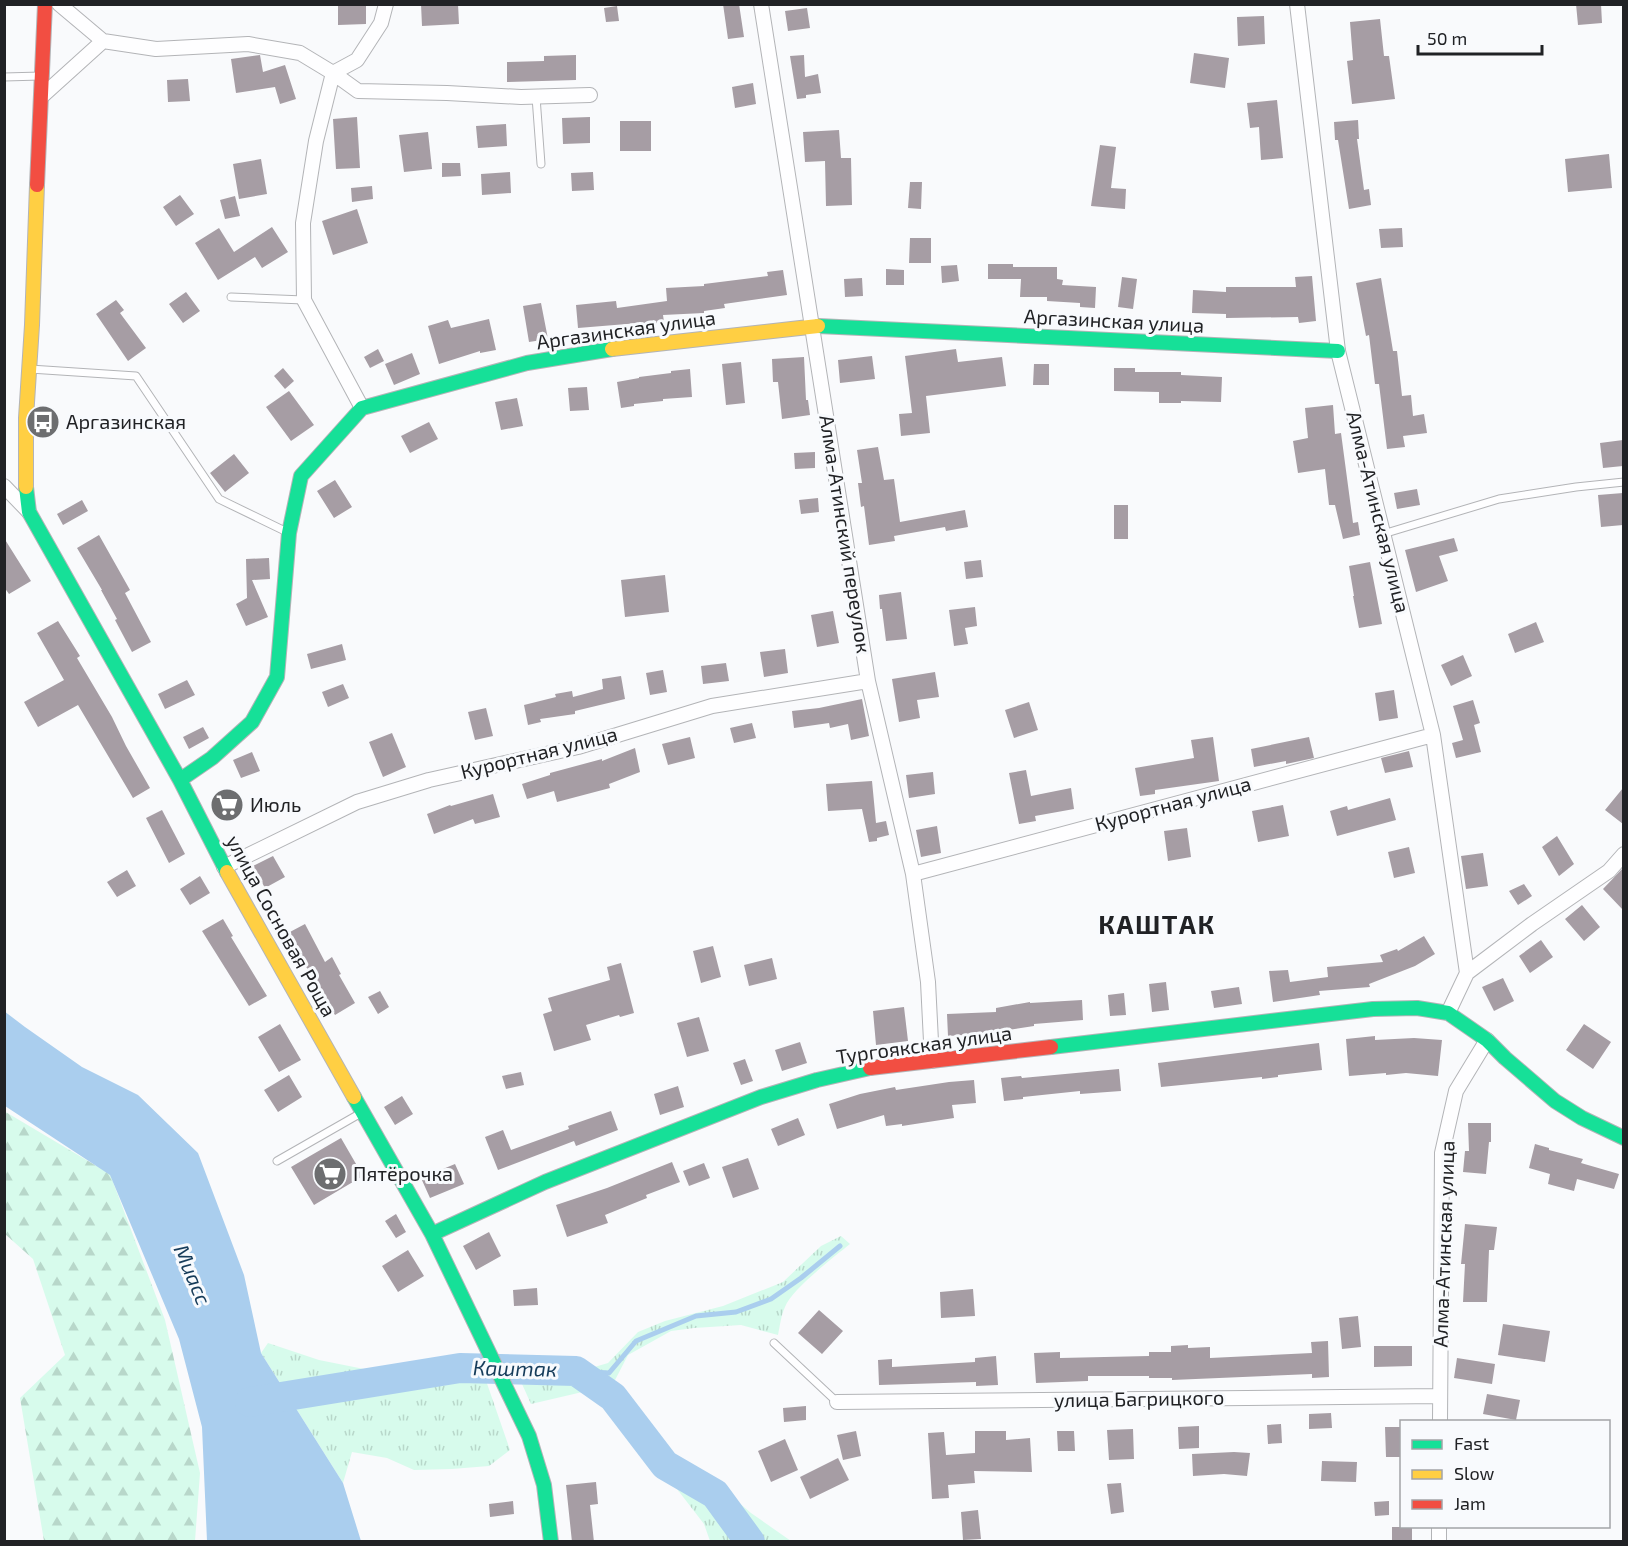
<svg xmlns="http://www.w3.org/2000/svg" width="1628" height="1546" font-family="'Exo 2',sans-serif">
<defs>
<pattern id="grass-tufts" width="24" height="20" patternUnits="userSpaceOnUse" patternTransform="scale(1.5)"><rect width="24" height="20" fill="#d7fbec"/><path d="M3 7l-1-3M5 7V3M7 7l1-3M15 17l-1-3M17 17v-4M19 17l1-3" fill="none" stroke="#b8d7ca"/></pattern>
<pattern id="forest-firs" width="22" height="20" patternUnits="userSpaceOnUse" patternTransform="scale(1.5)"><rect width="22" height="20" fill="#d7fbec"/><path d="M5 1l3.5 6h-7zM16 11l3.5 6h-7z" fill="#b8d7ca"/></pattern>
</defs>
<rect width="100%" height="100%" fill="#f9fafc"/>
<path fill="url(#grass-tufts)" d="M841 1236 850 1244C834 1257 792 1289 785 1307 781 1315 780 1326 778 1335L741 1325 694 1328 671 1331 628 1355 613 1384 627 1398 662 1446 696 1474 724 1490 751 1513 791 1541H710L704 1524 643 1445 591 1390 531 1404 509 1355H534L591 1368 608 1363 638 1332 665 1321 723 1306 783 1282 821 1246Z
M268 1343 319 1360 394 1375 465 1361 482 1369 510 1450 489 1466 452 1469 414 1470 387 1458 352 1452 343 1483 261 1353Z"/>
<path fill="url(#forest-firs)" d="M4 1111 110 1174 165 1320 200 1473 195 1541H44L20 1398 65 1355 33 1259 5 1234Z"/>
<path fill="#aaceee" d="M4 1011 25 1027 82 1067 138 1095 198 1153 244 1275 261 1353 343 1483 361 1541H207L202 1427 179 1339 110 1175 5 1106Z"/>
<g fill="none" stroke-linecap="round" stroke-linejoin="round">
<path stroke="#aaceee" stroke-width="5" d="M576 1371 609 1373 636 1341 696 1316 736 1312 771 1299 801 1278 840 1246"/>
<path stroke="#aaceee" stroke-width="30" d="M250 1402 460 1368 576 1371 613 1397 665 1465 715 1494 750 1542"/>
</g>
<path fill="#a69da4" d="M338 4H366V24L338 25Z
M421 4H458L459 24 422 26Z
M723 4H739L744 37 728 39Z
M1576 4H1601L1602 23 1578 25Z
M617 6 619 21 606 22 604 8Z
M807 8 810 28 788 31 785 11Z
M1264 16 1265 44 1238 46 1237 17Z
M1380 19 1384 56H1389L1395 99 1352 104 1347 61 1353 60 1350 22Z
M1194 53 1229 58 1225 88 1190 83Z
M260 55 263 72 285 65 296 99 280 104 275 87 236 93 231 59Z
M576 55V80L507 82V62L544 61V56Z
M804 55 805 77 818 74 821 93 806 95V98L797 99 790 56Z
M188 79 190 101 168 102 167 80Z
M753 83 756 104 735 108 732 87Z
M1277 100 1283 158 1261 160 1259 127 1250 128 1247 103Z
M357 117 360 168 336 169 333 119Z
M590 117V143L563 144 562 118Z
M1358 120 1359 139H1357L1364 190 1369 189 1371 205 1349 209 1338 140H1335L1334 122Z
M620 121H651V151H620Z
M506 124 507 146 478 148 476 126Z
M839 130 841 158H851L852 205 826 206 825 161 805 162 803 132Z
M428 132 432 169 404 172 399 135Z
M1100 145 1116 147 1111 188 1126 189 1125 209 1091 206Z
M1609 154 1612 188 1568 192 1565 159Z
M261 159 267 194 239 199 233 164Z
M442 163H460L461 176 442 177Z
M510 172 511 193 482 195 481 174Z
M593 172 594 190 572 191 571 173Z
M910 182H922L921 209 908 208Z
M372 186 373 199 352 202 351 188Z
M180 195 194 214 176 226 163 207Z
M235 196 240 216 225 219 220 200Z
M357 209 368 243 333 255 322 221Z
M272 227 288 252 262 268 255 257 218 280 195 243 219 228 234 252Z
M1402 228 1403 247 1381 248 1379 229Z
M910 238H931V263H909Z
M988 264H1013V267H1057V279L1063 280 1062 285 1096 287 1095 308 1080 307V303L1047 301V297H1020L1021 279H988Z
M957 265 959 281 942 283 941 266Z
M886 269 904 270V285H886Z
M783 270 787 295 724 304 725 308 704 311V313L663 315 664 322 639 326V323L578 328 576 305 616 301 617 308 667 301 666 288 704 286V284L768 276 767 272Z
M1312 276 1316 321 1299 323 1298 317 1226 318V314L1192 313 1193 290 1226 292V287H1296L1295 277Z
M1122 277 1137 279 1133 309 1118 307Z
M862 278 863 296 845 297 844 279Z
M1381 278 1393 351H1397L1402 396 1411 395 1413 416 1424 414 1427 433 1403 436 1405 447 1387 449 1379 384H1375L1369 335 1366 336 1356 283Z
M186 292 200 311 183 323 169 304Z
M116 300 124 310 120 313 146 348 128 361 96 314Z
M541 303 548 339 529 342 523 306Z
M489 319 496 350 480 353V351L439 364 428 326 448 320 451 328Z
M378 349 384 361 370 368 364 357Z
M956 349 958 362 1002 357 1006 386 926 396 930 433 901 436 899 414 912 413 905 356Z
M412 353 420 374 394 385 385 364Z
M872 356 875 379 840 383 838 360Z
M804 357 806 400H808L810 415 782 419 778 382H773L772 359Z
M741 362 745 403 726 405 722 364Z
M1034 364H1049V385H1033Z
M283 368 294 381 285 389 274 376Z
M1114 368H1135V372H1181V375L1222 377 1221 402 1181 401V403H1159V392L1114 391Z
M690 369 692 397 663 399V401L634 404V406L621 408 617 382 639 378V377L671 373V371Z
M587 387 589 410 570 411 568 388Z
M289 391 314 425 291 441 266 407Z
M517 398 523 426 501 430 495 402Z
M1333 405 1335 434 1341 433 1353 523 1358 522 1360 535 1343 539 1335 505H1329L1325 469 1298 473 1293 441 1308 438 1305 408Z
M429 422 438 439 410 453 401 436Z
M1623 440V466L1603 468 1600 443Z
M878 447 884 480 894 479 900 522 965 510 968 527 946 531 945 527 894 536 895 541 869 545 864 506 861 507 858 483H862L857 450Z
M815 452V468L795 469 794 453Z
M234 454 249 473 225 492 210 473Z
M335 480 352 507 334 518 317 491Z
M1417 489 1420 505 1397 509 1394 493Z
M1623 493V525L1601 527 1598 495Z
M818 498 819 512 801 514 799 500Z
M82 500 88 511 63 525 57 514Z
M1114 505H1128V539H1114Z
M99 535 130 590 125 593 151 642 132 652 115 620 117 619 101 590H102L77 548Z
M4 538 31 581 9 594 4 587Z
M1454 538 1458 551 1439 556 1448 581 1416 592 1405 550Z
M269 558 270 579 252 580 268 617 246 626 236 604 247 598 246 559Z
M981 560 983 577 966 579 964 562Z
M1370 562 1382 624 1359 628 1353 596H1354L1349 566Z
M665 575 669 612 625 617 621 580Z
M901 592 907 639 886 641 882 609H880L879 595Z
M975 607 977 626 965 628 968 644 954 646 949 610Z
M833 611 839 643 817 647 811 615Z
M58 621 80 656 77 658 112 717 126 746 150 788 133 798 78 705 38 727 24 702 64 680 37 633Z
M1536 622 1544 642 1515 653 1508 634Z
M342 644 346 660 311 669 307 654Z
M785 649 788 673 764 677 760 652Z
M1463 655 1472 676 1451 686 1441 665Z
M726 663 729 681 703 684 701 666Z
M663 670 667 692 650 695 646 673Z
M935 672 939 697 917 700 920 718 899 722 892 679Z
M621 676 625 699 575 711V714L540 719 541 722 528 725 524 705 556 697 555 694 572 691 573 697 603 689 602 679Z
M187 680 195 695 165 709 158 694Z
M343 684 349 698 328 707 322 692Z
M1394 690 1398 718 1379 721 1375 693Z
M862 699 869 736 851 740 848 724 830 728 829 723 794 728 792 711 819 708Z
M1473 700 1480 723 1474 725 1481 752 1456 758 1452 743 1463 740 1453 706Z
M1029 702 1038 730 1014 738 1005 710Z
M486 708 493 736 475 740 468 712Z
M752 723 756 738 734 743 730 728Z
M203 727 209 738 189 749 183 737Z
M392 733 406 767 383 777 369 742Z
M690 737 695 758 668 765 662 744Z
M1213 737 1219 781 1155 790V794L1140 796 1135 768 1194 758 1191 740Z
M1309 737 1314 758 1286 764V761L1254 767 1251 749Z
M635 748 640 772 609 784 610 788 557 802 554 791 527 799 522 784 550 775V773L602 759V761Z
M1409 751 1413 767 1385 773 1381 758Z
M252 752 260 771 241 778 233 760Z
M1026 770 1031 796 1071 788 1074 809 1035 816 1036 821 1019 824 1009 773Z
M933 772 935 794 909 798 906 775Z
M872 781 876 823 886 821 889 835 877 838V841L869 842 862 809 828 811 826 784Z
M1623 788V824L1605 810Z
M231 793 242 811 227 820 216 802Z
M493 794 500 817 475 824 473 819 434 834 427 814 450 805 451 806Z
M1390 798 1396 820 1337 836 1330 811 1347 806 1348 810Z
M1283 805 1289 836 1258 842 1252 811Z
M162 810 185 854 169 863 146 818Z
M937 826 941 853 921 857 916 830Z
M1187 828 1191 857 1168 861 1164 831Z
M1557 836 1574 864 1559 876 1542 847Z
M1409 847 1415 873 1394 878 1388 852Z
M1483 853 1488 886 1466 889 1461 856Z
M273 856 285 877 265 888 253 866Z
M1623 868V910L1603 889Z
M127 870 136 886 117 897 107 882Z
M200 876 210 893 190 905 180 889Z
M1524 884 1532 896 1518 905 1509 891Z
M1582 905 1600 927 1584 941 1565 919Z
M223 919 233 936 231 937 267 996 249 1006 202 931Z
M305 924 325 962 332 957 341 974 339 975 355 1003 335 1015 309 972 288 933Z
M1424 936 1435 954 1415 966 1369 984 1370 987 1319 991 1320 995 1273 1002 1269 971 1288 970 1290 982 1328 977 1327 967 1383 962 1380 955 1397 949 1398 951Z
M1541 940 1553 957 1530 973 1519 956Z
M713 946 721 977 701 983 693 951Z
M772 958 777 979 749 986 744 965Z
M621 963 634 1013 620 1017 619 1015 586 1025 591 1040 554 1051 543 1014 552 1011 548 998 610 980 607 967Z
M1503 978 1514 1001 1494 1011 1482 987Z
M1166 982 1169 1010 1152 1012 1149 984Z
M1239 987 1242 1004 1214 1008 1211 991Z
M380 991 389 1007 378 1014 368 997Z
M1124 993 1126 1015 1110 1016 1108 995Z
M1082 1000 1083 1020 1034 1024V1026L982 1034 948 1036 947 1014 996 1012V1008L1030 1002V1003Z
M904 1007 908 1041 876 1045 873 1011Z
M699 1017 709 1051 687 1057 677 1023Z
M280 1024 301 1060 279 1072 258 1037Z
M1584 1024 1611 1042 1593 1069 1566 1050Z
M1375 1036V1040L1414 1038 1442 1040 1438 1076 1406 1073 1386 1075V1073L1349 1076 1346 1039Z
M800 1042 807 1063 782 1071 775 1050Z
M1319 1043 1322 1070 1278 1075V1077L1262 1079V1077L1161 1087 1158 1063Z
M745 1059 753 1081 741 1085 733 1063Z
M1119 1069 1121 1091 1080 1094V1091L1023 1097V1099L1004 1101 1001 1078 1021 1076 1022 1078Z
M521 1072 524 1085 506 1089 502 1076Z
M289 1075 302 1097 278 1112 264 1090Z
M974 1080 976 1103 952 1105 954 1118 902 1126V1124L886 1126 884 1115 837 1129 829 1104 860 1094 895 1087 896 1090 949 1082Z
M678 1086 684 1107 660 1115 654 1094Z
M402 1096 413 1114 395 1125 384 1107Z
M611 1111 618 1130 576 1146 574 1141 498 1170 485 1137 503 1130 511 1150 569 1129 568 1126Z
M798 1118 805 1135 778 1146 771 1129Z
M1468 1123H1491V1142H1489L1486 1174 1463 1172 1465 1151H1469Z
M341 1138 363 1176 314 1205 291 1167Z
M1535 1144 1549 1148V1150L1583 1159 1581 1163 1619 1174 1614 1189 1577 1179 1574 1191 1548 1184 1550 1174 1529 1168Z
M748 1158 759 1189 733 1198 722 1167Z
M672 1162 680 1182 646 1195 647 1198 605 1215 608 1223 567 1237 556 1205 607 1188Z
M704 1163 710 1178 689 1186 683 1171Z
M455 1164 464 1184 430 1198 421 1178Z
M396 1214 406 1232 396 1238 385 1221Z
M1465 1224 1497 1227 1494 1250H1489L1487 1302H1463L1465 1264H1461Z
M489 1232 501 1256 476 1270 463 1246Z
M408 1250 424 1276 398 1292 382 1266Z
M537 1288 538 1305 514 1306 513 1290Z
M973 1289 975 1316 941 1318 940 1292Z
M819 1310 843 1331 822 1354 798 1333Z
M1358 1316 1361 1347 1342 1349 1339 1318Z
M1503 1324 1550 1331 1545 1362 1498 1355Z
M1328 1341 1329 1377 1312 1378V1374L1172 1380V1378H1149V1376H1088V1381L1036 1383 1034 1353 1060 1352V1358L1149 1356V1352H1171V1346L1188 1345V1348L1210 1347V1358L1312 1353 1311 1342Z
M1374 1346H1412V1366L1374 1367Z
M996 1356 998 1385 976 1386V1382L879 1385 878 1360 892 1359V1367L975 1362V1358Z
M1457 1358 1495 1364 1492 1384 1454 1378Z
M1487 1394 1520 1400 1516 1420 1483 1414Z
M806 1406V1420L784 1422 783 1408Z
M1331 1413 1332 1428 1309 1429V1414Z
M1281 1424 1282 1443 1268 1444 1267 1425Z
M1199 1426V1448L1179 1449 1178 1427Z
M1385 1427H1401V1457H1386Z
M1133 1429 1134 1459 1109 1460 1107 1430Z
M856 1431 861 1456 843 1460 837 1435Z
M975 1431H1006V1440L1030 1438 1032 1472 974 1471 975 1483 948 1485 949 1498 932 1499 928 1433 944 1432 946 1455 975 1453Z
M1057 1431H1074L1075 1451H1058Z
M785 1439 798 1470 771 1482 758 1451Z
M1234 1452 1250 1453 1247 1476 1224 1474 1193 1476 1192 1454Z
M838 1458 849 1480 810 1499 800 1477Z
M1322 1461 1357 1462 1356 1482 1321 1481Z
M596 1482 598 1504 590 1505 594 1542H572L566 1485Z
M1121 1483 1124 1512 1111 1514 1107 1484Z
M513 1501 514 1514 490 1517 489 1504Z
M1389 1501V1515L1375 1516 1374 1502Z
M978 1510 981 1539 963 1540 961 1512Z
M1392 1527H1412V1540L1392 1541Z"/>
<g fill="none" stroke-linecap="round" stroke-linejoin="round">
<g stroke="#b3b4b7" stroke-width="9">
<path id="lane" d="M4 77 41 76
M536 97 541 164
M231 297 304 300
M30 369 136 376 219 499 287 532
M1383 534 1499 499 1576 487 1624 482
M277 1161 361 1113
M774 1343 837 1402"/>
</g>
<g stroke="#b3b4b7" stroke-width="16">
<path id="street" d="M386 4 381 23 357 60 333 73 358 91 447 93 521 97 590 95
M761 4 868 681 913 874 928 982 932 1061
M1297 4 1338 351 1433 735 1467 973 1448 1013
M103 41 156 49 248 44 300 53 333 73 316 141 303 223 304 300 362 408
M41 97 103 41 59 4
M4 486 29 512
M224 867 357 802 429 780 578 747 712 706 868 681
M913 874 1433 735
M1467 973 1532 924 1609 871 1624 854
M837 1402 1440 1396
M1440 1422 1442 1153 1456 1091 1487 1040
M1439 1542V1526"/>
</g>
<g stroke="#b3b4b7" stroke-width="16">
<path id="fast" d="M818 326 1338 351
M26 487 29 512 180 780 227 872
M180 780 212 758 252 722 277 677 289 533 301 476 362 408 527 363 612 349
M1051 1047 1373 1009 1417 1008 1448 1013 1487 1040 1505 1058 1555 1101 1582 1118 1624 1138
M354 1097 432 1234 529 1436 544 1485 551 1542
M432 1234 545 1182 761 1097 817 1080 870 1068"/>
</g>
<g stroke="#b3b4b7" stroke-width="16">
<path id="slow" d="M612 349 818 326
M26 487V418L32 325 37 185
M227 872 354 1097"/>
</g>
<g stroke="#b3b4b7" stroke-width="16">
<path id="jam" d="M37 185 45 4
M870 1068 1051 1047"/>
</g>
<use href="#lane" stroke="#fefeff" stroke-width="7"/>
<use href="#street" stroke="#fefeff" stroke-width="14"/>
<use href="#fast" stroke="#16e098" stroke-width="14"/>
<use href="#slow" stroke="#ffcf43" stroke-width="14"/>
<use href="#jam" stroke="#f24e42" stroke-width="14"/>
</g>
<defs>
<g id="bus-disc" transform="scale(1.725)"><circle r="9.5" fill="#6d6e70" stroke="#f8fafd"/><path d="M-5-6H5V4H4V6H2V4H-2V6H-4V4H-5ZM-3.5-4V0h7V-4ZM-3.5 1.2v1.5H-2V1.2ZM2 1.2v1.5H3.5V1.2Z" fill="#fff"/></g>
<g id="supermarket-disc" transform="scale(1.725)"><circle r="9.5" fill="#6d6e70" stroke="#f8fafd"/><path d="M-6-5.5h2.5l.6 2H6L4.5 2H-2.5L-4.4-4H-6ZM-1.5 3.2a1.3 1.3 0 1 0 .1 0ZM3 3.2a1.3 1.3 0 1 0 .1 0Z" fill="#fff"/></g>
</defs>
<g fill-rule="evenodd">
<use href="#bus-disc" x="43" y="422"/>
<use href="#supermarket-disc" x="227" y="805"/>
<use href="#supermarket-disc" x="330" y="1174"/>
</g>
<g text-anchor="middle" stroke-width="6" stroke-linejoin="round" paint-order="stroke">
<g font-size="20" fill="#212225" stroke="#f8fafd">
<text transform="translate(1114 321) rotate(3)" y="7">Аргазинская улица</text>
<text transform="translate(626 330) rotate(-8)" y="7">Аргазинская улица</text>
<text transform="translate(1378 512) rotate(76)" y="7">Алма-Атинская улица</text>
<text transform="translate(845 534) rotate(81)" y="7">Алма-Атинский переулок</text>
<text transform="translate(539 753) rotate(-14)" y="7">Курортная улица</text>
<text transform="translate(1173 804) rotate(-15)" y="7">Курортная улица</text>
<text transform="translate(281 926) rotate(61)" y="7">улица Сосновая Роща</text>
<text transform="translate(924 1045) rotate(-8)" y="7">Тургоякская улица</text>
<text transform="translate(1444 1244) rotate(-88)" y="7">Алма-Атинская улица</text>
<text transform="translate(1139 1399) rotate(-1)" y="7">улица Багрицкого</text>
</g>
<g font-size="20" fill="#212225" stroke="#f8fafd" text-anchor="start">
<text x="66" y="429">Аргазинская</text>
<text x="250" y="812">Июль</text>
<text x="353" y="1181">Пятёрочка</text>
</g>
<g font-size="21" font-style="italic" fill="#163c5a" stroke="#f8fafd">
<text transform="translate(192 1275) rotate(67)" y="7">Миасс</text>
<text transform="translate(515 1369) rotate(1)" y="7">Каштак</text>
</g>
<g font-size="26" font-weight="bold" letter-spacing="1.5" fill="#212225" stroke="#f8fafd">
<text x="1157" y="934">КАШТАК</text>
</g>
</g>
<rect width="1628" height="1546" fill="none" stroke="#212225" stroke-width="12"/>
<rect x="1400" y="1420" width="210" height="108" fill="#f8fafd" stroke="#a2a4a7" stroke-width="1.5"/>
<rect x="1412" y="1440" width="30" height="9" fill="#16e098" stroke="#a2a4a7" stroke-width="1.5"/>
<text x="1454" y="1450" font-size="18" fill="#212225">Fast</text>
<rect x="1412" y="1470" width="30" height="9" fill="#ffcf43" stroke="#a2a4a7" stroke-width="1.5"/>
<text x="1454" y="1480" font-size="18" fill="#212225">Slow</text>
<rect x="1412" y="1500" width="30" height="9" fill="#f24e42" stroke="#a2a4a7" stroke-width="1.5"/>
<text x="1454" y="1510" font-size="18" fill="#212225">Jam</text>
<path d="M1418 45v9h124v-9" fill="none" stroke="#212225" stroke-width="3"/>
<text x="1427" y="45" font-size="18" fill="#212225" stroke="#f8fafd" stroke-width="4.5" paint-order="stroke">50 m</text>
</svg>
